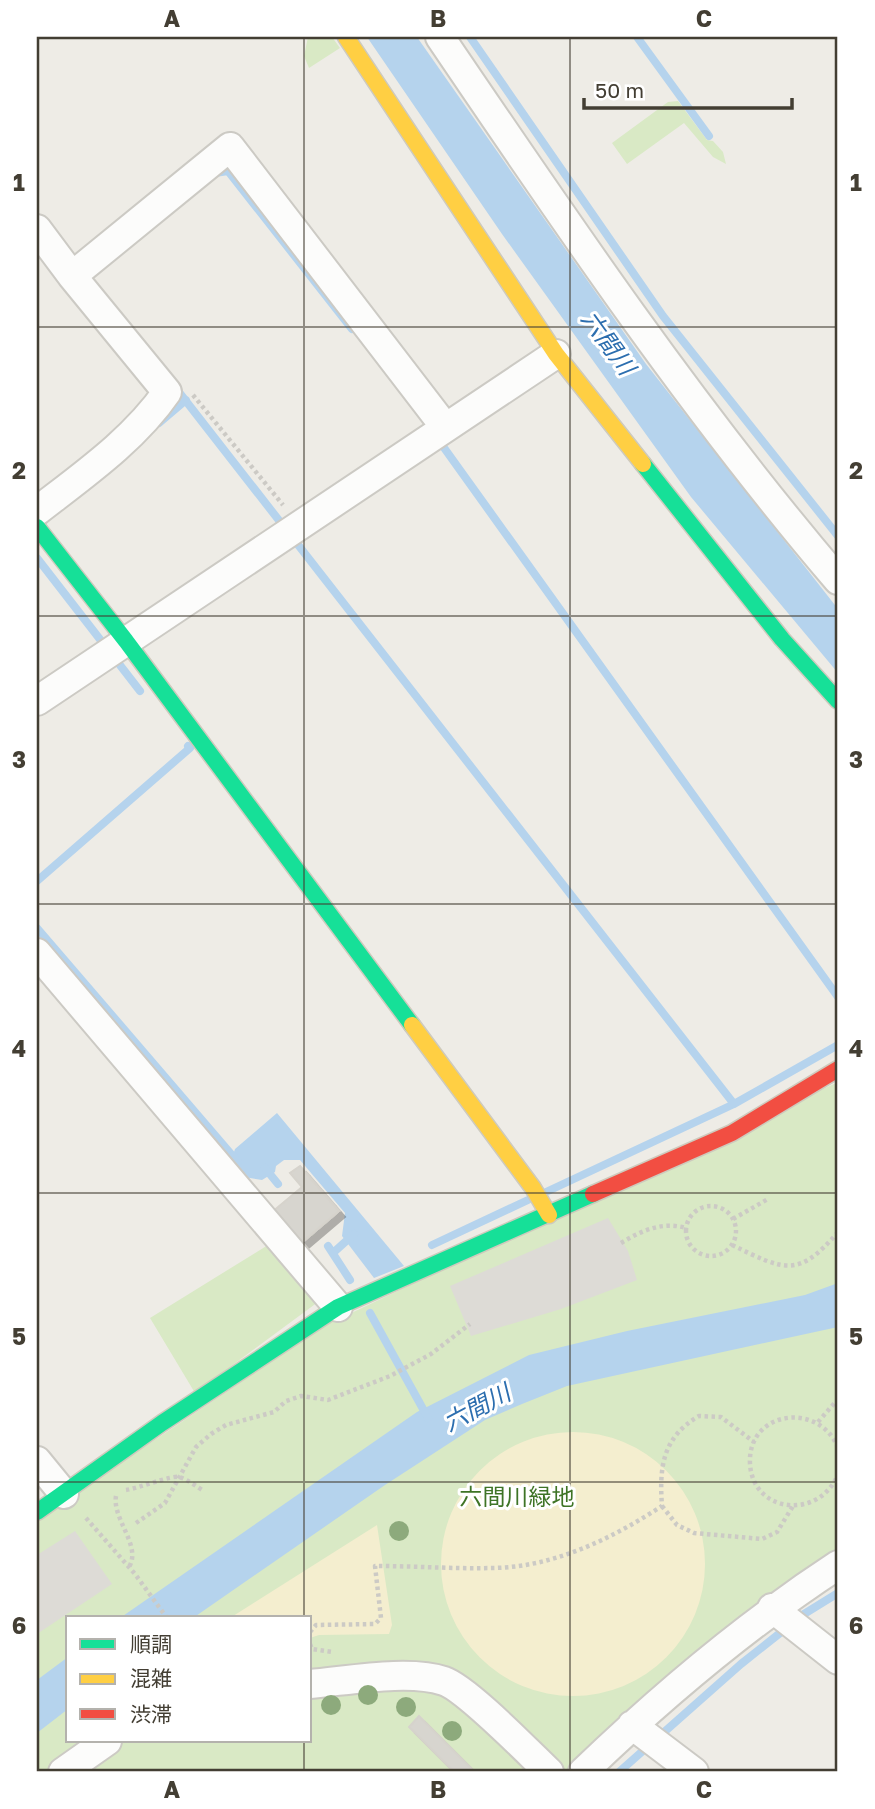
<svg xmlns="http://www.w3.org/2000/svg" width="875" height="1809" font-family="'Golos Text','Noto Sans JP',sans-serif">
<defs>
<filter id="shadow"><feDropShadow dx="6" dy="6" stdDeviation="0" flood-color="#0004"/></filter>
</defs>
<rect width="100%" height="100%" fill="#eeece6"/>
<path fill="#d9e9c5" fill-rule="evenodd" d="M308 37H332L340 48 309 68 304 56Z
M678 101 707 140 713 141 723 152 726 164 713 157 684 123 627 164 612 143 668 102Z
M838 1082V1552L725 1630 567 1772H37V1519L326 1325ZM68 1618H310V1741H68Z
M268 1245 318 1302 195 1393 150 1318Z"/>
<path fill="#f4eecf" d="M441 1564a132 132 0 1 1 264 0a132 132 0 1 1-264 0Z
M377 1525 392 1625 389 1634 319 1635 310 1638V1618H230Z"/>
<path fill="#dddbd6" d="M608 1218 628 1251 637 1280 561 1309 471 1336 450 1286Z
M75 1531 112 1584 37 1634V1555Z"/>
<path fill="#b5d3ed" d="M367 37H417L646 364 838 609V673L691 497 502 234Z
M277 1113 404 1266 374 1278 342 1236 345 1213 300 1160H284L276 1166 275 1172 262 1180 244 1177 231 1161 235 1149Z
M838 1283V1327L567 1386 522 1404 485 1420 385 1485 193 1618H120L417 1412 529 1355 627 1331 805 1295Z
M68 1657V1709L37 1733V1680Z"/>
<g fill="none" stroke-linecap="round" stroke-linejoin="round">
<path stroke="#b5d3ed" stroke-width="8" d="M470 37 663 316 838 536
M637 37 709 136
M215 173 228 171 352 329
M175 387 734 1104
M159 423 186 400
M437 438 838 997
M37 558 140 691
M37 881 190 748 188 746
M37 928 238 1162
M265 1168 278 1184
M546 1192 734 1104 838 1045
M432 1245 528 1200
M328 1246 350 1280
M334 1252 354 1234
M370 1313 428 1418
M619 1772 741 1664 804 1614 838 1593"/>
</g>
<path fill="#d7d5cf" stroke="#d6d3cc" stroke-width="2" filter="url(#shadow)" d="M300 1166 339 1211 300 1244 272 1212 302 1187 290 1173Z
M419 1716 475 1772H454L409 1727Z"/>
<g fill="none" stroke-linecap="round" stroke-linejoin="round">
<g stroke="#cccac4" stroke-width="32">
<path id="street" d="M440 37C566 223 692 409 838 580
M37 229 72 276 230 147 445 427
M37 511C82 476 134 440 167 392L72 276
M37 701 556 354
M37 953 338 1307
M37 1461 64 1494
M772 1608 838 1660
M310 1684C347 1681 408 1669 444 1681 467 1689 528 1752 549 1772
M632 1725 694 1772
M63 1772 107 1741
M583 1772C662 1696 746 1625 838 1565"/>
</g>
<g stroke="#cecabd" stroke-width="19">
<path id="fast" d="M643 464 782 639 838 701
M37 527 126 641 412 1025
M37 1512 162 1423 338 1307 593 1194"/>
</g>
<g stroke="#cecabd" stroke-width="19">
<path id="slow" d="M346 37 556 354 643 464
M412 1025 533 1188 549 1215"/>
</g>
<g stroke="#cecabd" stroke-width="19">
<path id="jam" d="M593 1194 732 1133 838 1069"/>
</g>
<path stroke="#cccac5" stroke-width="4.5" stroke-dasharray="3.5 3.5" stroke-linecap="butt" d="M193 395 283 505
M686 1231a25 25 0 1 1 50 0a25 25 0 1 1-50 0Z
M733 1219 768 1199
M621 1243C641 1231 662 1221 686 1228
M732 1245C784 1270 798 1279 838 1232
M818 1422 838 1399
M838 1448C820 1401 747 1410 750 1464 753 1514 820 1520 838 1474
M126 1490C139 1488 172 1475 179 1477 187 1479 197 1487 204 1491
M116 1496C112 1519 142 1546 129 1567
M662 1506 677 1525 694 1533 762 1539 777 1532 793 1506
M86 1518 135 1574 167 1618
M136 1523 165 1503 196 1447 211 1434 226 1425 274 1412 286 1401 301 1396 328 1400 390 1376 431 1354 470 1324
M310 1632 316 1625 375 1624 381 1618 375 1566C414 1566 454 1569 493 1568 554 1567 611 1539 662 1506 659 1466 663 1437 699 1416L721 1417 754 1442
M310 1644 312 1649 333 1652"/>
<use href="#street" stroke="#fcfcfb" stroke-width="28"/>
<use href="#fast" stroke="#16e098" stroke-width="16"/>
<use href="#slow" stroke="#ffcf43" stroke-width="16"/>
<use href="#jam" stroke="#f24e42" stroke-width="16"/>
</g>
<g fill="#8daa7c">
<circle cx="399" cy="1531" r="10"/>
<circle cx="368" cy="1695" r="10"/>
<circle cx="331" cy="1705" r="10"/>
<circle cx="406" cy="1707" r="10"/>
<circle cx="452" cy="1731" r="10"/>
</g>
<path fill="none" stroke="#433e33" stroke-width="2" stroke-opacity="0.55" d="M304 37V1618M570 37V1772M37 327H838M37 616H838M37 904H838M37 1193H838M37 1482H838M304 1741V1772"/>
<g text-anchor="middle" stroke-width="6" stroke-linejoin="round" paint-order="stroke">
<g font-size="23" fill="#3e7426" stroke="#fff">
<text x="517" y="1505">六間川緑地</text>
</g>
<g font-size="24" font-style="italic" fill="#2c6eaf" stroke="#fff">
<text transform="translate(608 343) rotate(54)" y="8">六間川</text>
<text transform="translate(477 1408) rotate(-28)" y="8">六間川</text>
</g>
</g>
<rect width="875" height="1809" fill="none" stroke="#ffffff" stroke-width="77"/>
<rect x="66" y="1616" width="245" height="126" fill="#ffffff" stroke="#b4b2ad" stroke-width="2"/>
<rect x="80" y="1639" width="35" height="10" fill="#16e098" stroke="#b4b2ad" stroke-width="2"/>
<text x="130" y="1652" font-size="21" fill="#433e33">順調</text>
<rect x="80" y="1674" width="35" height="10" fill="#ffcf43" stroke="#b4b2ad" stroke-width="2"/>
<text x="130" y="1686" font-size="21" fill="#433e33">混雑</text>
<rect x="80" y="1709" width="35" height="10" fill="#f24e42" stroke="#b4b2ad" stroke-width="2"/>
<text x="130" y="1722" font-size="21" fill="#433e33">渋滞</text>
<path d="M584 98v10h208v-10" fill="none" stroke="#433e33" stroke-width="3.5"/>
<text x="595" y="98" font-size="21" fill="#433e33" stroke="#ffffff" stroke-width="5" paint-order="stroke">50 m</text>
<rect x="38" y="38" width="798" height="1732" fill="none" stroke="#433e33" stroke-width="2.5"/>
<g font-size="23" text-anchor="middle" font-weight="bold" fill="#433e33">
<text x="172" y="27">A</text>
<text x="438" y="27">B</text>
<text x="704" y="27">C</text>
<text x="19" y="191">1</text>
<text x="856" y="191">1</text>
<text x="19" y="479">2</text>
<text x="856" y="479">2</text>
<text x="19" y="768">3</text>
<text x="856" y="768">3</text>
<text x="19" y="1057">4</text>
<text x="856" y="1057">4</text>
<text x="19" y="1345">5</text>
<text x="856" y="1345">5</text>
<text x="19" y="1634">6</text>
<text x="856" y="1634">6</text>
<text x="172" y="1798">A</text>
<text x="438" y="1798">B</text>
<text x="704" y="1798">C</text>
</g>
</svg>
